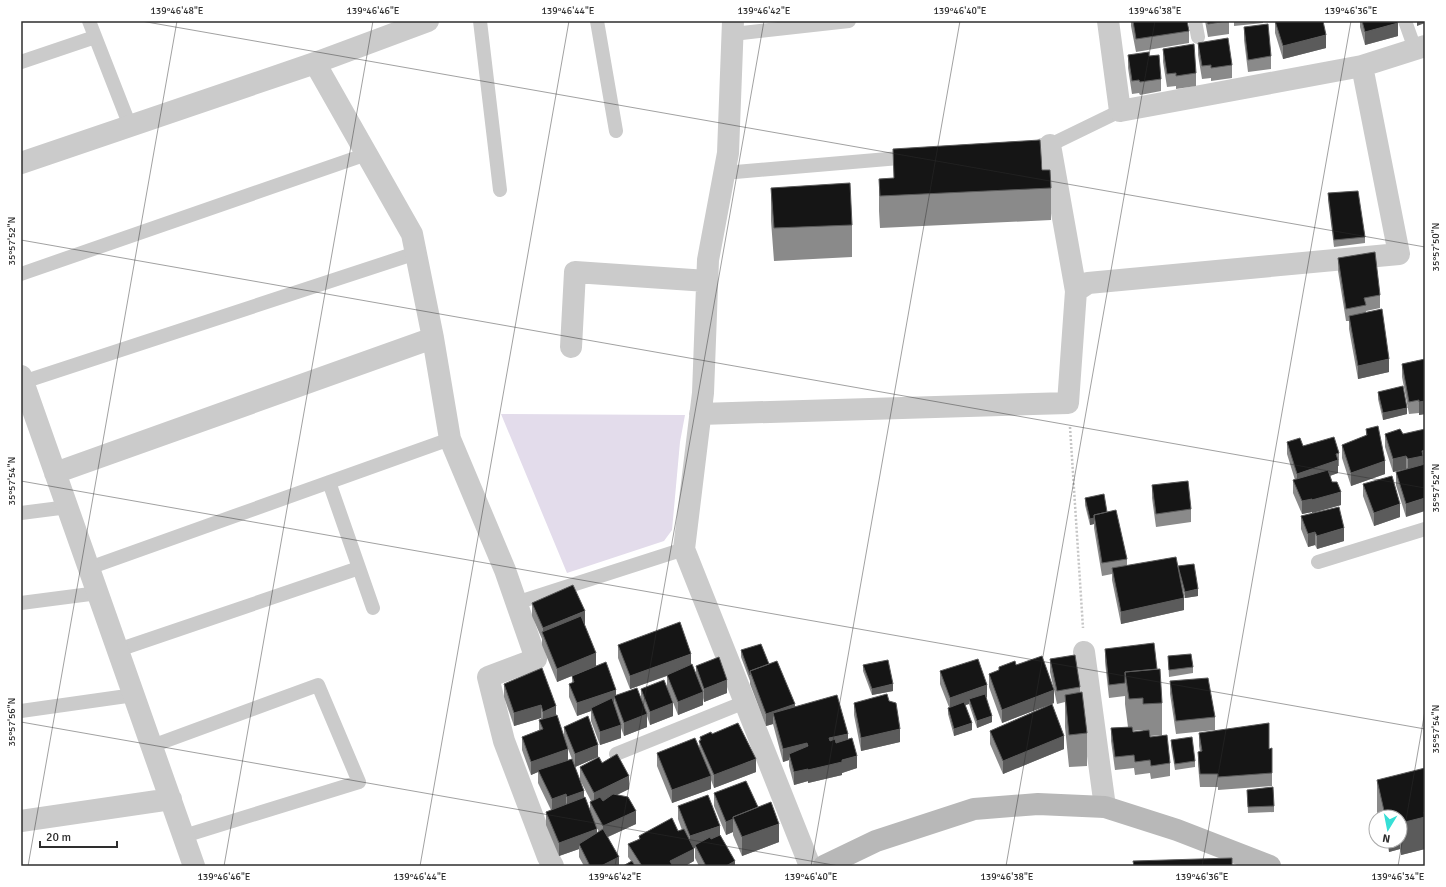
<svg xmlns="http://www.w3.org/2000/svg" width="1446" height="887" font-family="Signika,sans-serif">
<rect width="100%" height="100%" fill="#fff"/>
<path fill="#e3dceb" d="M501 414 685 415 680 442 672 530 664 541 567 573Z"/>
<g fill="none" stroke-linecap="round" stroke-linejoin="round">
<path stroke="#c5c5c5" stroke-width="2.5" stroke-dasharray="2 2" stroke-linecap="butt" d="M1070 427 1083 628"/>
<path stroke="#cbcbcb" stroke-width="14" d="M89 21 130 126
M480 21 500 190
M597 21 616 131
M1195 21 1198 37
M1405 21 1415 49
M733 34 849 21
M21 62 95 37
M1042 145H1050L1120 111
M724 173 911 157
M21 274 367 154
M23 382 416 253
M329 482 373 608
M21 513 68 507
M1318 562 1425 529
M89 568 450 439
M21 603 98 593
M516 603 684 549
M118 650 359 568
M21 711 134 695
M152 746 318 685 359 782 184 836
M616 754 745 702"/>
<path stroke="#cbcbcb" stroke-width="22" d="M733 21 728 153 708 260 703 393 684 549 810 866
M1108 21 1120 111 1362 66 1425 46
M315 63 412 234 433 338 450 439 505 570 536 659 488 677 504 741 548 857 553 866
M1050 145 1076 291
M21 163 315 63 428 21
M571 347 575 272 707 281
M21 376 194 866
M700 414 1068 403 1076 291 1088 283 1399 254 1362 66
M55 473 433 338
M1084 652 1105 807
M21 821 171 799"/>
<path stroke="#b8b8b8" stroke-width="22" d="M824 866 876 841 974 809 1038 804 1105 807 1177 830 1270 866"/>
</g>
<path fill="#8a8a8a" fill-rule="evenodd" d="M1131 21H1187L1189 31V43L1136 52 1131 26Z
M1205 21H1229V34L1208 37Z
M1234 21H1263V23L1234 26Z
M1275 21 1326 48 1283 59 1275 33Z
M1360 21H1397L1398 36 1365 45 1360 27Z
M1244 27 1271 56V69L1248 72 1244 40Z
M1198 43 1232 65V78L1211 81V78L1202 79 1198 55Z
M1163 49 1196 73V86L1176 89V86L1167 87 1163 62Z
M1128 55 1149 56 1161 79V91L1140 95 1139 93 1132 94 1128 68Z
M1042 170 1051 188V220L880 228 879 211V179Z
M771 188 852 225V257L774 261 771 221Z
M1328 193 1365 237V243L1334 247 1328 200Z
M1338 258 1380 295V308L1366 311V313L1389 372 1358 379 1349 329V321H1346L1338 271Z
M1425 359V414L1419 415V413L1409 414 1402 377V364Z
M1378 392 1407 414 1383 420 1378 399Z
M1366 429 1385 474 1351 486 1342 458V445L1366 436Z
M1385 434H1403L1423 464 1406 517 1396 485V472L1406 469 1393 472 1385 447Z
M1287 442 1303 446 1339 453V466H1338V473L1330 476 1341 505 1312 513V512L1302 514 1293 493V480H1295L1287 454Z
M1363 484 1400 517 1374 526 1363 496Z
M1152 485 1191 509V522L1156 527 1152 498Z
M1085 498 1107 512 1127 559V565L1178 570V566L1198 596 1185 598 1181 584 1184 610 1121 624 1112 580V574L1102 576 1094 528V524L1090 525 1085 505Z
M1301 516 1344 541 1317 549 1315 545 1308 547 1301 529Z
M532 603 585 624 584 625 596 666 557 682 542 645V639L532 616Z
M618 645 691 664 696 673V666L727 693 704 702 703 698V705L678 715 671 697 673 716 650 725 647 716V727L624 736 621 728V738L600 745 591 721V711L577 716 569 697V684L572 683V676L616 695 641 700V689L667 687V676L630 689 618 658Z
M1105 649 1157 669 1162 703V735L1150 736 1170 763V776L1151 779 1150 773 1135 775 1134 768 1115 770 1111 741V728L1128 727 1125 704V696L1109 698 1105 662ZM1143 730V731L1133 732 1132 731Z
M741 650 769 664 795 706 848 739 857 768 842 773V775L808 783V781L794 785 789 766V760L783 762 773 724 766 726 750 684V681L741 657Z
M1168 656 1193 667V673L1169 677Z
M1050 659 1080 687V693L1087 733V766L1069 767 1065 727V702L1057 704 1054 690V703L1052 704 1064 749 1003 774 990 744V731L1046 706 1002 723 989 687V674L999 670V667L1016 665 1054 690 1050 672Z
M863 665 893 691 872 695 863 671Z
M940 671 987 697 986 698 992 722 977 728 969 704 965 705 972 730 954 736 948 714V708L949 707 940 684Z
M1170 681 1215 717V730L1176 734 1170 694Z
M504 684 556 715 564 738V727L598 757 575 767 584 797 590 811V802L591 801 580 780V767L602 763 629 789 617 795 636 824 608 837 619 866H584L579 857V849L559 856 546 825V812L551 810 538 783V772L531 775 522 750V737L539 730V720L541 719V718L514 726 504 697ZM568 749 572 759 568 760ZM596 826 599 832 597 833Z
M889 701 900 742 861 751 854 715V703Z
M1199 733 1269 749 1272 748V786L1218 790V787H1200L1198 765V752H1200L1199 746Z
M712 734 756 772 714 788 711 780V789L672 803 657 766V753L699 749 700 737Z
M1171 740 1195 761V767L1175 770 1171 746Z
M1377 780 1425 844V849L1401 855 1400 849 1389 852 1388 847H1385L1384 841H1400V817H1378L1377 812Z
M1247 790 1274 806V812L1248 813Z
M714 793 758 807 779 842 742 856 733 835V832L726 835 714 806Z
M678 806 720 835 735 866H699L695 858V848H694V861L685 866H623L631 861 628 857V844L639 839V836L678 831 682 830 678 819Z"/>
<path fill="#5b5b5b" d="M1417 21H1425V23L1417 26Z
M1398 23V36L1365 45V32Z
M1326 35V48L1283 59V46Z
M1389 359V372L1358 379V366Z
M1425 401V414L1419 415V402Z
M1407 408V414L1383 420V413Z
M1425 450V463L1423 464V469L1408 472V459Z
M1406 456V469L1393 472V459Z
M1338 460V473L1297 487V474Z
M1385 461V474L1351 486V473Z
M1341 492V505L1312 513V512L1302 514V501Z
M1425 498V511L1406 517V504Z
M1400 504V517L1374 526V513Z
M1094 518V524L1090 525V519Z
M1344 528V541L1317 549V536Z
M1315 532V545L1308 547V534Z
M1198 589V596L1185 598V592Z
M1184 598V610L1121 624V612Z
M585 611V624L545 640 543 634V628Z
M596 653V666L557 682V669Z
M691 654V667L630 689V676Z
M727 680V693L704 702V689Z
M893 684V691L872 695V689Z
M987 685V697L971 703 969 699V704L950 710V698Z
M616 690V702L614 696V703L591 708V711L577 716V703Z
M1054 690V703L1002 723V710Z
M703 692V705L678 715V702Z
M673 703V716L650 725V712Z
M795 704V717L773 713V724L766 726V714Z
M541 705V718L514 726V713Z
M556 706V719L543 725V712Z
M647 714V727L624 736V723Z
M992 716V722L977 728V721Z
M972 723V730L954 736V729Z
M621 725V738L600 745V732Z
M900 729V742L861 751V738Z
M848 734V747L829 751V738Z
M1064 736V749L1003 774V761Z
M807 743V756L789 754V760L783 762V749Z
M598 745V757L575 767V754Z
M568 749V762L538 770V772L531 775V762Z
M857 756V768L842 773V775L808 783V770Z
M756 759V772L714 788V775Z
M808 769V781L794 785V772Z
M629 776V789L594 806V793Z
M711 776V789L672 803V790Z
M584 791V804L567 810V797Z
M566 794V807L552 812V799Z
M636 811V824L603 839V826Z
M1425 811V849L1401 855V823Z
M733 819V832L726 835V822Z
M779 824V842L742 856V837Z
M720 826V839L695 845V848L690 849V836Z
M597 829V842L579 844V849L559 856V843Z
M1389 841H1400V849L1389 852Z
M694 849V861L685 866H670V861Z
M619 857V866H601Z
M735 861V866H726Z"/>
<path fill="#151515" stroke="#5b5b5b" d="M1133 21H1187L1189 31 1136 39Z
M1207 21H1227L1208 24Z
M1275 21H1323L1326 35 1283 46Z
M1362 21H1397L1398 23 1365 32Z
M1268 24 1271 56 1248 60 1244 27Z
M1228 38 1232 65 1211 68V65L1202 66 1198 43Z
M1194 44 1196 73 1176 76V73L1167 74 1163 49Z
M1149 52V56L1159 55 1161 79 1140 82 1139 80 1132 81 1128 55Z
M1040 140 1042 170H1050L1051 188 880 196 879 179 894 178 893 149Z
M850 183 852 225 774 228 771 188Z
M1358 191 1365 237 1334 240 1328 193Z
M1375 252 1380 295 1364 298 1366 305 1346 309 1338 258Z
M1382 309 1389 359 1358 366 1349 316Z
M1425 359V401L1419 402V400L1409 402 1402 364Z
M1403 386 1407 408 1383 413 1378 392Z
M1378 426 1385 461 1351 473 1342 445 1367 435 1366 429Z
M1400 429 1403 434 1425 429V450L1422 451 1423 456 1408 459 1406 456 1393 459 1385 434Z
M1334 437 1339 453 1336 454 1338 460 1297 474 1287 442 1300 438 1303 446Z
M1425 464V498L1406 504 1396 472Z
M1328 470 1332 482H1337L1341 492 1312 500V499L1302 501 1293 480Z
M1392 476 1400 504 1374 513 1363 484Z
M1188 481 1191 509 1156 514 1152 485Z
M1104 494 1107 512 1094 515V518L1090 519 1085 498Z
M1339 507 1344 528 1317 536 1315 532 1308 534 1301 516Z
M1116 510 1127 559 1102 563 1094 515Z
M1176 557 1184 598 1121 612 1112 568Z
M1194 564 1198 589 1185 592 1178 566Z
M573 585 585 611 543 628 532 603Z
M581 616 596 653 557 669 542 632Z
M680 622 691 654 630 676 618 645Z
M1154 643 1157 669 1125 672V683L1109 685 1105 649Z
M761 644 769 664 750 671V675L741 650Z
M1191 654 1193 667 1169 670 1168 656Z
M1075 655 1080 687 1057 691 1050 659Z
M1042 656 1054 690 1002 710 989 674 999 670V667L1015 661 1016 665Z
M719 657 727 680 704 689 696 666Z
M978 659 987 685 950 698 940 671Z
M888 660 893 684 872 689 863 665Z
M777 661 795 704 766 714 750 671Z
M606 662 616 690 577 703 569 684 574 682 572 676Z
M692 664 703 692 678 702 667 675Z
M542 668 556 706 543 712 541 705 514 713 504 684Z
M1160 669 1162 703 1143 704V698L1129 699 1125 672Z
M1208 678 1215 717 1176 721 1170 681Z
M664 680 673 703 650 712 641 689Z
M637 688 647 714 624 723 614 696Z
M1082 692 1087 733 1069 735 1065 695Z
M887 694 889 701 896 703 900 729 861 738 854 703Z
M985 694 992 716 977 721 969 699Z
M837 695 848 734 829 738 830 741 835 739 836 743 852 738 857 756 842 760V762L808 770V769L794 772 789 754 808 746 807 743 783 749 773 713Z
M612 698 621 725 600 732 591 708Z
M964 702 972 723 954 729 948 708Z
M1052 704 1064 736 1003 761 990 731Z
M557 715 568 749 531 762 522 737 543 729 539 720Z
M588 716 598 745 575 754 564 727Z
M738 723 756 759 714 775 699 741 701 740 700 737 711 732 712 734Z
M1269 723V749L1272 748V773L1218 777V774H1200L1198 752 1202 751 1199 733Z
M1132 727 1133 732 1149 730 1150 737 1167 735 1170 763 1151 766 1150 760 1135 762 1134 755 1115 757 1111 728Z
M1192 737 1195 761 1175 764 1171 740Z
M695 738 711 776 672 790 657 753Z
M617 754 629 776 594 793 580 767 599 757 602 763Z
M572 759 584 791 567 797 566 794 552 799 538 770Z
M1425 768V811L1424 812 1425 817 1401 823 1400 817H1388V814L1385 815 1377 780Z
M746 781 758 807 733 817V819L726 822 714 793Z
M1273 787 1274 806 1248 807 1247 790Z
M613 794 628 797 636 811 603 826 590 802 600 797 603 801Z
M708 795 720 826 690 836 678 806Z
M585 797 597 829 559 843 546 812Z
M771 802 779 824 742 837 733 817Z
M672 818 678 831 684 829 694 849 670 861 672 865 670 866H642L628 844 640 839 639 836Z
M603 829 619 857 601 866H590L579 844Z
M720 835 735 861 726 866H706L695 845 710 837 711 839Z
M1232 858V866H1134L1133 861Z
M632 861 635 866H623Z"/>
<path fill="none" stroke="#2e2e2e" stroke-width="1" stroke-opacity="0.45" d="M141 21 1425 247M21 240 1425 488M21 481 1425 729M21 722 839 866M28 866 177 21M224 866 373 21M420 866 569 21M615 866 764 21M811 866 960 21M1006 866 1155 21M1202 866 1351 21M1398 866 1425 711"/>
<rect width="1446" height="887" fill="none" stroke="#ffffff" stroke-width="44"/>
<g transform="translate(1388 829) rotate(190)"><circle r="19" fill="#ffffff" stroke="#ababab"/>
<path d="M0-3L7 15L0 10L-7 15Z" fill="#36dfd6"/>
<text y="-6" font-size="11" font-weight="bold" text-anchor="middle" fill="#2e2e2e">N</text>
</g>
<path d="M40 841v6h77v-6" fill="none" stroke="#2e2e2e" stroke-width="2"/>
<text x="46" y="841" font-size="12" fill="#2e2e2e" stroke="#ffffff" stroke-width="3" paint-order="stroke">20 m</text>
<rect x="22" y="22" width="1402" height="843" fill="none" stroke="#2e2e2e" stroke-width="1.5"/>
<g font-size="10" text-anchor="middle" fill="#2e2e2e">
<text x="177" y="14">139°46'48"E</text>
<text x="373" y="14">139°46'46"E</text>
<text x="568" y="14">139°46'44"E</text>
<text x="764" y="14">139°46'42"E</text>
<text x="960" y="14">139°46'40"E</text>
<text x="1155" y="14">139°46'38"E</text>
<text x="1351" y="14">139°46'36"E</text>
<text transform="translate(11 241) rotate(-90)" y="4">35°57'52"N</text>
<text transform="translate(1435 247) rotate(-90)" y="4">35°57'50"N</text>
<text transform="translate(11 481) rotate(-90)" y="4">35°57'54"N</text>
<text transform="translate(1435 488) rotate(-90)" y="4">35°57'52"N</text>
<text transform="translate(11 722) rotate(-90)" y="4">35°57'56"N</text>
<text transform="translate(1435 729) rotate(-90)" y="4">35°57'54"N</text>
<text x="224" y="880">139°46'46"E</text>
<text x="420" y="880">139°46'44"E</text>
<text x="615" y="880">139°46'42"E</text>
<text x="811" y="880">139°46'40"E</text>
<text x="1007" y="880">139°46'38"E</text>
<text x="1202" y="880">139°46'36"E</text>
<text x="1398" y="880">139°46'34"E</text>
</g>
</svg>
